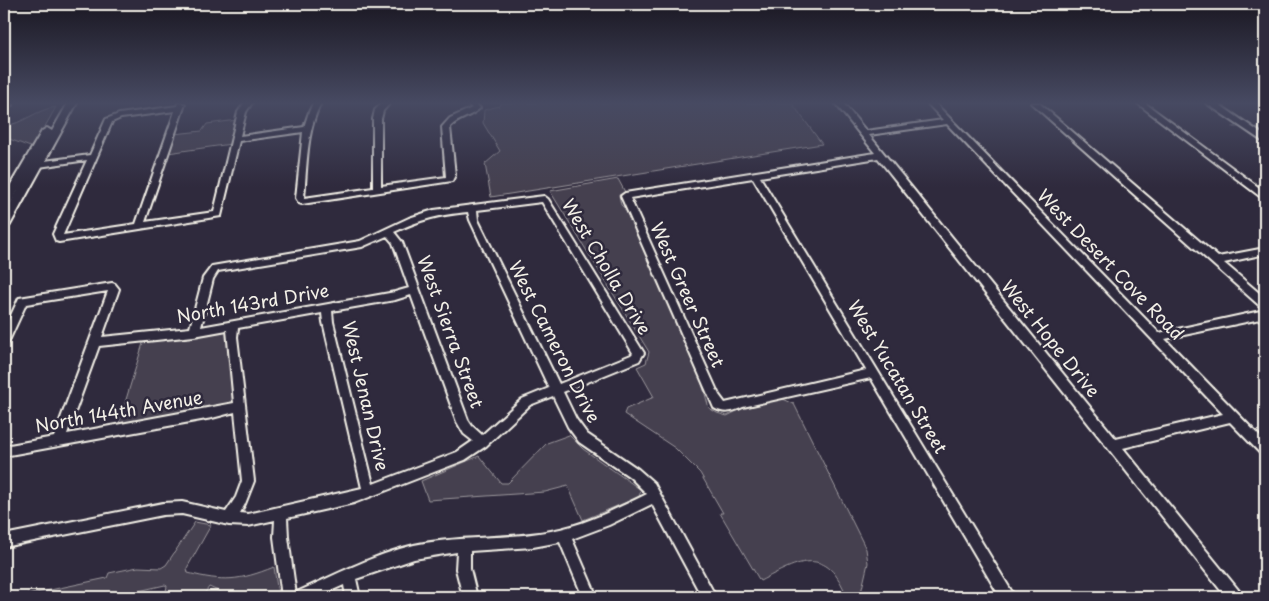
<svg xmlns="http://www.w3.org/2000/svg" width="1269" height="601" font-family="'Playpen Sans',sans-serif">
<rect width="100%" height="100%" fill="#2f2a3d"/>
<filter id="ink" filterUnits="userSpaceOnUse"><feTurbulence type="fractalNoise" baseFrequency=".02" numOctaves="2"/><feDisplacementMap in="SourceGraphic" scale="10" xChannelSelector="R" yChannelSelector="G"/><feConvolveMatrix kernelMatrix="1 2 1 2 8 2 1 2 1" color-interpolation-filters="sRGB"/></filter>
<g filter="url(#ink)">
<path fill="#454050" stroke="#9c989c" d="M501 103H792L822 144 491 197 485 164 500 151 483 123 484 110 499 106Z
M56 107 33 148 4 137V126C23 124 37 109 56 107Z
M237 120 231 144 168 153 174 134 202 131 207 124Z
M618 179 625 192 619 195 621 205 627 210 699 373 709 408 717 413 727 416 749 405 781 398 794 404 866 549 868 563 860 597H847C827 544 799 561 760 581L720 513H723L700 473 675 448 624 414 626 409 654 397 637 367 646 363 649 352 550 191Z
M225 329 228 332 236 401 231 406 118 426 144 340 176 338Z
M569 435 583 449 641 490 639 497 583 520 568 486 545 492 428 500 421 481 479 456 501 483H508L547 443Z
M195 522 211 525 187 568 188 573C223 582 239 581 274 567L278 594 275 597H232L209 587 202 597H165L167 586 165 585 112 597H17L107 578 109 573 138 567 161 568 166 565Z"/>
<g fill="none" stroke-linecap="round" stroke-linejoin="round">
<path stroke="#a19ea0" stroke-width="1" d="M1233 127H1238"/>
<g stroke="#f4f1e8" stroke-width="4">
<path id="minor" d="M4 103H11L12 105 8 107 4 106Z
M178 103 185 104 145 222 214 212 238 112 244 103H252L246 112 240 136 304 127 309 112 313 103H321C306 131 307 166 304 198L373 188V119L375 110 382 103H390L383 111 381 119V186L446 177 442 127 450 118 472 108 467 103H475L480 108C471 117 458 118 450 127L455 175 452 181 302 204 299 203 296 198 303 132 239 141 221 216 59 242 56 241 53 234 87 160 32 168 29 167V163L90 155 106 119 119 114 177 106ZM175 111 136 224 63 235 112 122 121 118Z
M835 103H843L866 131 943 120 927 103H935L1159 333 1265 310V318L1165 339 1265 442V455L1261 454 1230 422 1123 448 1240 592 1242 597H1226L878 158 760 177 1015 597H1000L871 378 743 407C732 412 724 414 714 408L621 196 625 193 875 153ZM947 124 1223 414 1116 439 869 135ZM753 178 866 370 725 403 719 395 630 198Z
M1031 103H1039L1218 257 1265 248V254L1224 263 1265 298V308L1261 307Z
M1137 103H1145L1265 192V199L1262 198Z
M544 196 548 199 644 353 639 361 563 392 576 419 587 434 638 469 654 483 716 597H702L652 504 609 525 572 539 597 597H583L560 542 533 547 470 551V569L477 597H463L456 569 457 552 414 559 356 579 360 597H346L344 585 317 597H282L274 537 275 520 248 526 229 525 182 514 163 515 4 547V535L163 503 182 502 226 512 236 497 242 481 235 412 212 418 4 456V446L54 437 108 291 26 304 8 343 4 344V330L19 298 112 283 115 284 119 289 102 337 190 328 203 278 212 266 360 241 409 218 434 210ZM542 202 633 353 631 355 559 384 478 220 477 210ZM468 212 470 220 549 388 522 399 482 435 472 426 468 420 402 242 394 232C422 219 438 215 468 212ZM387 236 393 243 409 288 395 292 201 327 213 279 218 271 362 247ZM411 295 457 422 464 434 473 441 457 452 373 484 333 322 332 311 395 300ZM322 313 323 322 362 488 248 514 240 513 245 504 254 481 237 337 238 328ZM227 330 234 403 67 434 99 346 194 336ZM553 396 568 427 579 442 630 477 647 494C616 509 585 525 551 531 506 540 459 535 414 545 373 555 335 575 297 592L296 595 288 537 287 518 354 503 465 460 486 446 530 405Z"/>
</g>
<g stroke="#f4f1e8" stroke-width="4">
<path id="major" d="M68 103H77L10 225 4 229V215L26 176 8 208 4 209V196L42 131 47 128 52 131Z
M1206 103H1217L1265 136V143Z"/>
</g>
<use href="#minor" fill="#2f2a3d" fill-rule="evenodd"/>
<use href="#major" fill="#2f2a3d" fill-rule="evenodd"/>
</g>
</g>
<linearGradient id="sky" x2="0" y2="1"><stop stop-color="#1a1722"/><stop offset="0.55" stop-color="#474a62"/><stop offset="1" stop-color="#474a62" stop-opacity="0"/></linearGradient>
<rect width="1269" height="187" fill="url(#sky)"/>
<g text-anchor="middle" stroke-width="5" stroke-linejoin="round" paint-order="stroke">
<g font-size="18" fill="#f4f1e8" stroke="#2f2a3d">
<text transform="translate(1110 265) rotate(46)" y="6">West Desert Cove Road</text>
<text transform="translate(606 267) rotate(59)" y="6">West Cholla Drive</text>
<text transform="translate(687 295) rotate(66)" y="6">West Greer Street</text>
<text transform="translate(253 304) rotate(-10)" y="6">North 143rd Drive</text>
<text transform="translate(450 332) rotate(70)" y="6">West Sierra Street</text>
<text transform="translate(1050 339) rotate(51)" y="6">West Hope Drive</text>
<text transform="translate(554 342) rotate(63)" y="6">West Cameron Drive</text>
<text transform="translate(897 377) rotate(59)" y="6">West Yucatan Street</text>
<text transform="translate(365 396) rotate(77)" y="6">West Jenan Drive</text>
<text transform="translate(119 412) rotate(-10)" y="6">North 144th Avenue</text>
</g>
</g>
<rect width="1269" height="601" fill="none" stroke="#2f2a3d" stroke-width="20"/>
<rect x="10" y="10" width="1249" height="581" fill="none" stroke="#f4f1e8" stroke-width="2" filter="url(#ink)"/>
</svg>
